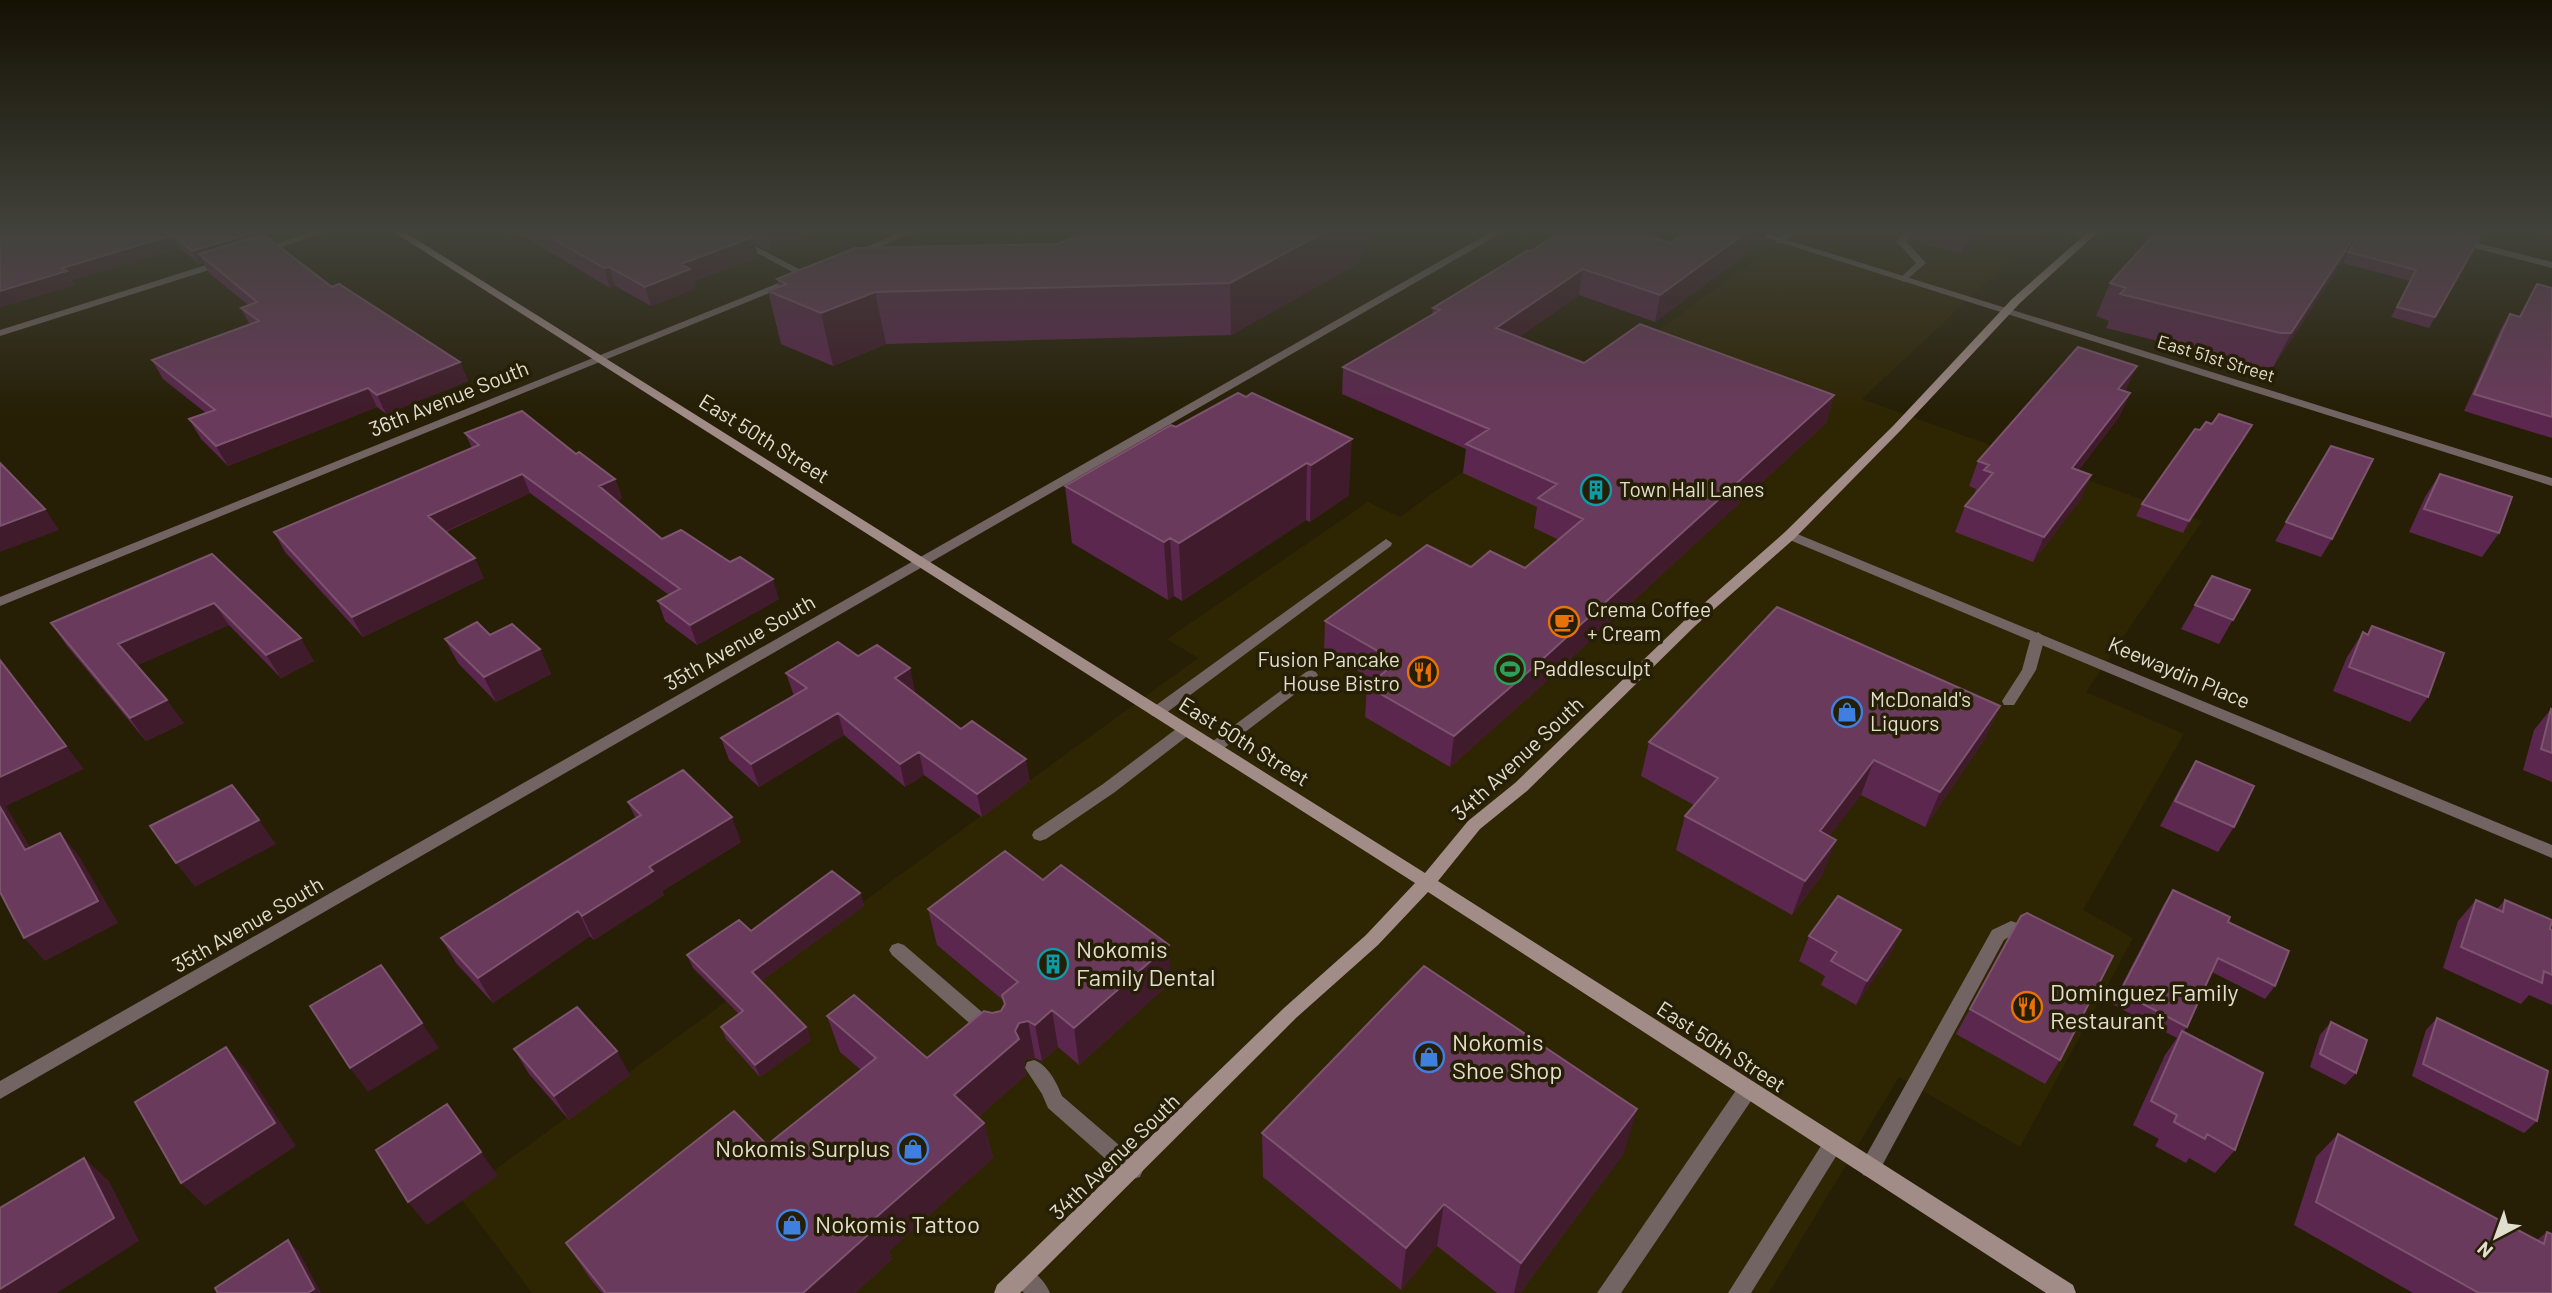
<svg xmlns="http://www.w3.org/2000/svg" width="2552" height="1293" font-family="Barlow,sans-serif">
<rect width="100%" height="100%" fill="#261f06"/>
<path fill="#2e2503" d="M1811 231H2041L1862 399 2202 521 2086 692 2184 734 2083 910 2133 938 2020 1147 1899 1077 1769 1293H532L459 1196 1198 658 1167 639 1368 502 1400 517 1761 256Z"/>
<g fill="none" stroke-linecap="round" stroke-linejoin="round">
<path fill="#726462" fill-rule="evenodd" d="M715 231H727L810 275 802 277Z
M1789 231H1801L1782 243H1776V239Z
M1906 231H1916L1906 241 1926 263 1904 282 1899 279 1916 263 1896 241Z
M2062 231H2079L2094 237 2089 240Z
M1386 539 1392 543 1391 546 1162 716H1152L1150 712 1152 708Z
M2038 632 2045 637 2036 670 2014 705H2004L2002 701 2022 670 2031 637Z
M1311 670 1316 672 1318 675 1316 678 1219 752H1209L1206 748 1209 744 1306 672Z
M1185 725 1190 726 1192 730 1190 734 1115 792 1046 839 1040 841 1034 839 1032 835 1034 831 1103 784 1180 726Z
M2011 921 2036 929 2039 934 2036 939 2030 941 2012 935 2004 940 1877 1175 1870 1177 1863 1175 1860 1168 1863 1161 1992 930Z
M898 943 904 945 996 1024 999 1030 996 1036 990 1038 984 1036 892 955 889 950 892 945Z
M1034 1060C1048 1065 1057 1083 1062 1096L1140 1163 1143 1170 1140 1177 1133 1179 1126 1177 1048 1108 1042 1094 1025 1068 1027 1062Z
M1748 1081 1755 1083 1758 1089 1755 1095 1621 1293H1597L1741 1083Z
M1833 1135 1840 1138 1843 1144 1840 1150 1751 1293H1728L1826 1138Z
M1022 1266C1034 1270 1045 1281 1050 1293H1024L1015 1283 1011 1276 1015 1269Z"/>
<path fill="#726462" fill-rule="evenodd" d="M312 231H327L265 253 257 251Z
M903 231H916L857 257 849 255Z
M1493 231H1505L0 1099V1081Z
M1744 231H1759L2552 478V486Z
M2458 238 2552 262V268L2455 243V239Z
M222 260 227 263 225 265 0 336V330Z
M796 276 801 279 799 281 0 606V597Z
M1790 531 2552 845V858L1785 538 1784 535 1785 532Z"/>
<path fill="#a28c88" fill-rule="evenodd" d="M392 231H403L1425 873 1468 821 1515 783 1685 620 1785 532 1893 426 2012 299 2089 231H2099L2020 303 1901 430 1795 538 1695 626 1527 791 1480 829 1438 881 2073 1285 2076 1293H2046L1428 892 1378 945 1296 1018 1020 1293H994L997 1285 1284 1008 1366 935 1415 883Z"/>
</g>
<path fill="#5b274e" d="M0 231 257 235 332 287 460 362 468 381 386 414 377 407 228 466 201 439 189 419 206 413 163 379 152 360 250 325 241 308 248 305 208 272 204 263 199 264 180 248 72 280 75 285 0 307Z
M515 231H819L771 252 754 243 758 257 694 281 696 288 651 306 615 286 610 288Z
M1687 231H1767L1765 240 1655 322 1579 295 1519 337 1584 363 1834 395 1826 423 1531 695 1450 767 1365 717 1367 686 1374 680 1324 652 1325 621 1471 567 1525 568 1559 540 1534 528 1537 507 1463 473 1466 449 1342 394 1343 367 1432 315 1433 308 1531 251 1670 243Z
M1914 231H1988L1961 254 1911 240Z
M2157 231H2361L2354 243 2362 231H2483L2429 328 2391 317 2410 281 2343 263 2347 255 2273 367H2262L2106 328 2109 321 2096 316 2110 283Z
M2539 231H2552V235Z
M1058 244 1359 263 1231 335 886 344 833 366 781 344 768 291 779 287 777 279Z
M2537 284 2552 288V438L2464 411 2500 330 2510 314 2519 316Z
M2125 391 2130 393 2119 417 2078 471 2091 475 2080 500 2033 562 1955 532 1965 506 1974 495 1976 489 1969 486 1978 461Z
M1238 393 1349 495 1310 522 1306 520 1182 601 1174 596 1168 600 1072 543 1065 486Z
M2200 430 2246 436 2183 533 2136 516 2142 504Z
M465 433 576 454 615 479 622 498 617 501 662 539 779 599 697 645 665 621 658 601 669 595 530 493 446 532 484 578 363 637 285 552 274 532 472 448Z
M2331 446 2332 539 2321 557 2275 541Z
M2440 474 2499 533 2482 557 2409 532 2425 497Z
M212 554 314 661 281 678 229 625 137 665 184 723 146 741 67 646 51 623Z
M2250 590 2219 644 2181 629 2195 605Z
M2372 626 2428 697 2410 722 2333 691 2347 657 2363 632 2367 634Z
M490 635 540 649 551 674 496 702 458 663 445 639Z
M858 656 915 690 913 692 1030 781 982 817 924 775 905 787 844 735 759 787 729 760 721 738 794 696 786 673Z
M2000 706 1984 740 1925 827 1861 795 1829 836 1823 874 1792 915 1676 850 1685 816 1694 805 1641 776 1649 742Z
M2551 709 2552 710V782L2523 770 2534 730Z
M2196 761 2234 827 2218 852 2160 826 2181 786Z
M628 802 741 842 662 891 664 895 594 940 590 936 493 1003 456 963 441 938 636 819Z
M2173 890 2228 922 2275 986 2265 999 2212 972 2187 1027 2184 1031 2235 1150 2215 1173 2189 1158 2186 1163 2155 1146 2159 1139 2133 1125 2165 1055 2177 1038 2112 1004 2165 902Z
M860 893 864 906 761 981 806 1027 811 1040 760 1077 726 1039 721 1027 739 1014 693 968 687 955 751 931Z
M2476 900 2497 909 2505 900 2552 930V1005L2529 995 2521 1004 2443 968 2458 921Z
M928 909 1171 982 1079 1065 1058 1047 1042 1061 1035 1058 1026 1059 1024 1064 1026 1075 978 1117 984 1123 993 1158 889 1251 892 1259 855 1293H602L589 1277 566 1243 767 1145 861 1070 840 1052 827 1016 927 1058 992 1013 1001 1011 1004 1004V1001L937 945Z
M2021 916 2060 1060 2045 1084 1956 1034Z
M1901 930 1890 955 1856 1005 1821 985 1825 976 1799 961 1809 936Z
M2437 1018 2537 1121 2524 1133 2412 1076 2426 1030Z
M2331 1022 2356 1073 2345 1085 2310 1067 2320 1035Z
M514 1049 630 1075 569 1120 529 1074Z
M1262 1133 1624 1153 1520 1293H1497L1437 1246 1401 1290 1263 1177Z
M2338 1134 2537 1240 2547 1232 2552 1293H2413L2294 1225 2316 1157Z"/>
<path fill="#401b2b" d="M769 231H819L771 252 767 232Z
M1326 231H1371L1359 263 1231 335 1230 283Z
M1748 231H1767L1765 240 1655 322 1660 295Z
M1972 231H1988L1961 254 1968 235Z
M2358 231H2361L2354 245 2273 367 2291 333Z
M255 232 262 244 199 254 204 263 199 264 192 251Z
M173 235 180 248 72 280 75 285 0 307V291L62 268Z
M753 237 758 257 694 281 696 288 651 306 645 287 681 264Z
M609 267 615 286 610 288 604 268Z
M1583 269 1579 295 1493 356 1496 328Z
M875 292 886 344 833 366 821 313Z
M460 362 468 381 386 414 377 395Z
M2137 366 2126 390 2107 413 2118 389Z
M368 388 377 407 228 466 216 446Z
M2130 393 2119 417 2061 493 2072 468Z
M1834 395 1826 423 1531 695 1450 767 1454 736Z
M2252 425 2246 436 2183 533 2189 521Z
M1352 439 1349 495 1310 522 1311 465Z
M1307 463 1306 520 1182 601 1179 543Z
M522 474 530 493 437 535 428 516Z
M2091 475 2080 500 2033 562 2044 537Z
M615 479 622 498 607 505 599 486Z
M45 509 59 530 0 552V526Z
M1170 538 1174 596 1168 600 1164 542Z
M475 558 484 578 363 637 352 617Z
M773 579 779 599 697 645 690 625Z
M214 603 229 625 134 667 118 644Z
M301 638 314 661 281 678 266 655Z
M540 649 551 674 496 702 484 677Z
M0 660 84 769 6 806 45 873 25 850 0 807Z
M910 668 915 690 900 700 895 678Z
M167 700 184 723 146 741 130 718Z
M2000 706 1984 740 1925 827 1940 792Z
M838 713 844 735 759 787 751 764Z
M919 752 924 775 905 787 900 764Z
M1026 759 1030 781 982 817 977 794Z
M1874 760 1861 795 1807 866 1820 831Z
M732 817 741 842 662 891 664 895 594 940 582 916 649 867Z
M259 820 276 844 195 887 176 863Z
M60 833 79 856 118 923 45 961 24 938Z
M1836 840 1823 874 1792 915 1805 881Z
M860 893 864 906 757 984 752 972Z
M578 911 590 936 493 1003 478 978Z
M1901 930 1890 955 1856 1005 1867 981Z
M1169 945 1171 982 1079 1065 1074 1028Z
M1052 1010 1058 1047 1042 1061 1035 1025Z
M1028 1021 1035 1058 1026 1059 1024 1064 1026 1075 963 1130 954 1095 1015 1031 1019 1023Z
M422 1023 439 1048 368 1092 350 1068Z
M806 1027 811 1040 760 1077 755 1065Z
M226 1047 247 1071 296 1146 205 1206 181 1183Z
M617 1051 630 1075 569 1120 554 1096Z
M1637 1109 1624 1153 1520 1293H1514L1521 1263Z
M984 1123 993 1158 889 1251 892 1259 855 1293H803L874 1219Z
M481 1152 498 1176 427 1225 408 1202Z
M84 1158 109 1181 139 1241 57 1293H0V1289Z
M1444 1204 1437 1246 1401 1290 1406 1248Z
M288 1240 299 1252 321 1293H308Z"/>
<path fill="#6a3a5c" stroke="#7c546e" stroke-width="2" d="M0 231H255V232L192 251 173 235 62 268 67 271 0 291Z
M540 231H741L753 237 681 264 690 269 645 287 609 267 604 268Z
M1088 231H1326L1230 283 875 292 821 313 768 291 786 284 777 279 855 248 1058 244Z
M1562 231H1634L1670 243 1687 231H1748L1660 295 1583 269 1496 328 1584 363 1640 324 1834 395 1536 665 1454 736 1367 686 1397 662 1325 621 1427 545 1471 567 1490 551 1525 568 1583 519 1538 498 1557 484 1466 444 1489 429 1343 367 1440 310 1433 308 1528 250 1531 251Z
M1956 231H1972L1968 235Z
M2157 231H2358L2291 333H2280L2120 294 2126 288 2110 283Z
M2362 231H2450L2479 239 2435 317 2397 307 2416 270 2348 252Z
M263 234 332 287 339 284 460 362 377 395 368 388 216 446 189 419 215 410 152 360 259 321 241 308 257 302 199 254Z
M2537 284 2552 288V417L2474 394 2510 314 2520 317Z
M2078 347 2137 366 2118 389 2130 393 2072 468 2091 475 2044 537 1965 506 1993 473 1984 470 1989 465 1978 461Z
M1238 393 1246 397 1252 393 1352 439 1311 465 1307 463 1179 543 1170 538 1164 542 1065 486 1171 425 1176 427Z
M522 411 576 454 579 452 615 479 599 486 662 539 681 530 730 562 740 557 773 579 690 625 658 601 680 589 522 474 428 516 475 558 352 617 274 532 479 445 465 433Z
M2219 414 2252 425 2189 521 2142 504 2195 429 2200 430 2206 422 2212 424Z
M2331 446 2373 459 2332 539 2286 522Z
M0 463 45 509 0 526Z
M2440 474 2512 497 2499 533 2424 509Z
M212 554 301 638 266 655 214 603 118 644 167 700 130 718 51 623Z
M2212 576 2250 590 2233 620 2195 605Z
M1777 607 2000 706 1940 792 1874 760 1820 831 1836 840 1805 881 1685 816 1718 778 1649 742Z
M477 622 490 635 512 624 540 649 484 677 445 639Z
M2372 626 2444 653 2428 697 2349 667 2363 632 2368 635Z
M838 642 858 656 877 645 910 668 895 678 961 729 972 721 1026 759 977 794 919 752 900 764 838 713 751 764 721 738 807 688 786 673Z
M0 660 66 746 0 777Z
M2551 709 2552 710V753L2541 749Z
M2196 761 2254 786 2234 827 2175 801Z
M683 770 732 817 649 867 653 871 582 916 578 911 478 978 441 938 641 815 628 802Z
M232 785 259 820 176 863 150 826Z
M0 807 25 850 60 833 98 901 24 938 0 892Z
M1005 851 1043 880 1061 865 1169 945 1074 1028 1052 1010 1035 1025 1028 1021 1019 1023 1015 1031 1019 1039 954 1095 984 1123 874 1219 879 1225 803 1293H606L566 1243 734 1111 767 1145 876 1058 827 1016 854 995 927 1058 984 1011 992 1013 1001 1011 1005 1004 1002 995 1018 982 928 909Z
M832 871 860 893 752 972 806 1027 755 1065 721 1027 743 1011 687 955 739 920 751 931Z
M2173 890 2230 917 2228 922 2289 951 2275 986 2218 958 2187 1027 2120 992Z
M1838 896 1901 930 1867 981 1831 961 1837 952 1809 936Z
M2476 900 2503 912 2505 900 2552 920 2550 929 2552 930V975L2544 971 2542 983 2461 947Z
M2027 913 2113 956 2060 1060 1970 1009 2021 916Z
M381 965 422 1023 350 1068 310 1006Z
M1424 966 1637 1109 1521 1263 1444 1204 1406 1248 1262 1133Z
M577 1007 617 1051 554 1096 514 1049Z
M2437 1018 2548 1071 2537 1121 2423 1064Z
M2331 1022 2367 1040 2356 1073 2320 1054Z
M2182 1031 2263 1073 2235 1150 2207 1134 2205 1139 2174 1122 2177 1115 2151 1101Z
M226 1047 275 1123 181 1183 135 1102Z
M447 1104 481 1152 408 1202 376 1150Z
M2338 1134 2544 1244 2547 1232 2552 1234V1293H2479L2316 1202Z
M84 1158 114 1218 0 1289V1208Z
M288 1240 314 1289 308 1293H218L215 1288Z"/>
<linearGradient id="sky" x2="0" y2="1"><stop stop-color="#151103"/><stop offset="0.56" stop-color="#41423b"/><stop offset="1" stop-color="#41423b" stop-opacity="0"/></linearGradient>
<rect width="2552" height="412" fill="url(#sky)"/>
<defs>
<g id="building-ring" transform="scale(1.575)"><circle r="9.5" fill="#261f06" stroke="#0f9aa8" stroke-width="1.5"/><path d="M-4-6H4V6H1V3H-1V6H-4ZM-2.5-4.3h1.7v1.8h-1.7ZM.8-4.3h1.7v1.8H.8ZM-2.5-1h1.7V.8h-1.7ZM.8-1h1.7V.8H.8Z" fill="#0f9aa8"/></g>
<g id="cafe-ring" transform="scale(1.575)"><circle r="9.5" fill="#261f06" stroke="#e8710a" stroke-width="1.5"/><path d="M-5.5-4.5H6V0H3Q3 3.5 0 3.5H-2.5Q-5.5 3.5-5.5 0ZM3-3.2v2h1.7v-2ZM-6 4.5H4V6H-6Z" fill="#e8710a"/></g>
<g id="stadium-ring" transform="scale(1.575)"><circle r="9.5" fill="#261f06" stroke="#2e9e5b" stroke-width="1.5"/><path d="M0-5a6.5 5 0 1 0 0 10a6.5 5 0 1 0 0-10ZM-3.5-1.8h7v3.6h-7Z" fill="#2e9e5b"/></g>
<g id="restaurant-ring" transform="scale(1.575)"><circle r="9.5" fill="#261f06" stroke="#e8710a" stroke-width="1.5"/><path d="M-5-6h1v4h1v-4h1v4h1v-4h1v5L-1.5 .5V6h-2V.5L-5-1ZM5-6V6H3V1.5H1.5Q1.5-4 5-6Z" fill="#e8710a"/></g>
<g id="shop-ring" transform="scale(1.575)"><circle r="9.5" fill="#261f06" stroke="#3f7fe0" stroke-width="1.5"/><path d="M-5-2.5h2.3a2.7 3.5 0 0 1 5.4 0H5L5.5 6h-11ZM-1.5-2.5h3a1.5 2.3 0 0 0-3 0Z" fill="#3f7fe0"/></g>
</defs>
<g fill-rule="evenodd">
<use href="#building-ring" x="1596" y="490"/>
<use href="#cafe-ring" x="1564" y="622"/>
<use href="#stadium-ring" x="1510" y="669"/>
<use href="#restaurant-ring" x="1423" y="672"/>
<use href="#shop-ring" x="1847" y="712"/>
<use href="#building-ring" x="1053" y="964"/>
<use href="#restaurant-ring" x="2027" y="1007"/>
<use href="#shop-ring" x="1429" y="1057"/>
<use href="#shop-ring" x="913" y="1149"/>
<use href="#shop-ring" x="792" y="1225"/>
</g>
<g text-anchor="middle" stroke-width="7" stroke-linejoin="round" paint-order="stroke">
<g font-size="18" fill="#e2decf" stroke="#261f06">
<text transform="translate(2216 359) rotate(17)" y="6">East 51st Street</text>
</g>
<g font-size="21" fill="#e2decf" stroke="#261f06">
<text transform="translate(449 399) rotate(-22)" y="7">36th Avenue South</text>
<text transform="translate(764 439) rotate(32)" y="7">East 50th Street</text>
<text transform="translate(740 643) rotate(-30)" y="7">35th Avenue South</text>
<text transform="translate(2179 673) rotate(23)" y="7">Keewaydin Place</text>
<text transform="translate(1244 742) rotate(32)" y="7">East 50th Street</text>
<text transform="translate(1518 759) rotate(-43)" y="7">34th Avenue South</text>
<text transform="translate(248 925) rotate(-30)" y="7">35th Avenue South</text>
<text transform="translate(1721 1047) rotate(33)" y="7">East 50th Street</text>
<text transform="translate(1115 1157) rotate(-44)" y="7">34th Avenue South</text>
</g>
<g font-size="21" fill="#e2decf" stroke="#261f06" text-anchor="start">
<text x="1619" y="497">Town Hall Lanes</text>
<text x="1587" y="617">Crema Coffee<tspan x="1587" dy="24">+ Cream</tspan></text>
<text x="1400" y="667" text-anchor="end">Fusion Pancake<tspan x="1400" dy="24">House Bistro</tspan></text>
<text x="1533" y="676">Paddlesculpt</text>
<text x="1870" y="707">McDonald's<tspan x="1870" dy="24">Liquors</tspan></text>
</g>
<g font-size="24" fill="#e2decf" stroke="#261f06" text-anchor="start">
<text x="1076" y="958">Nokomis<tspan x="1076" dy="28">Family Dental</tspan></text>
<text x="2050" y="1001">Dominguez Family<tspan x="2050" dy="28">Restaurant</tspan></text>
<text x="1452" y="1051">Nokomis<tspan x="1452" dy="28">Shoe Shop</tspan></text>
<text x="890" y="1157" text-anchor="end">Nokomis Surplus</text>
<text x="815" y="1233">Nokomis Tattoo</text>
</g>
</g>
<g transform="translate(2496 1237) rotate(221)" stroke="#261f06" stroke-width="5" paint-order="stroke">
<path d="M0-5L12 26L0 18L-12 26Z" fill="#e2decf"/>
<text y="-10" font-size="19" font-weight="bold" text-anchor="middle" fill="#e2decf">N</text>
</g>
</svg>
